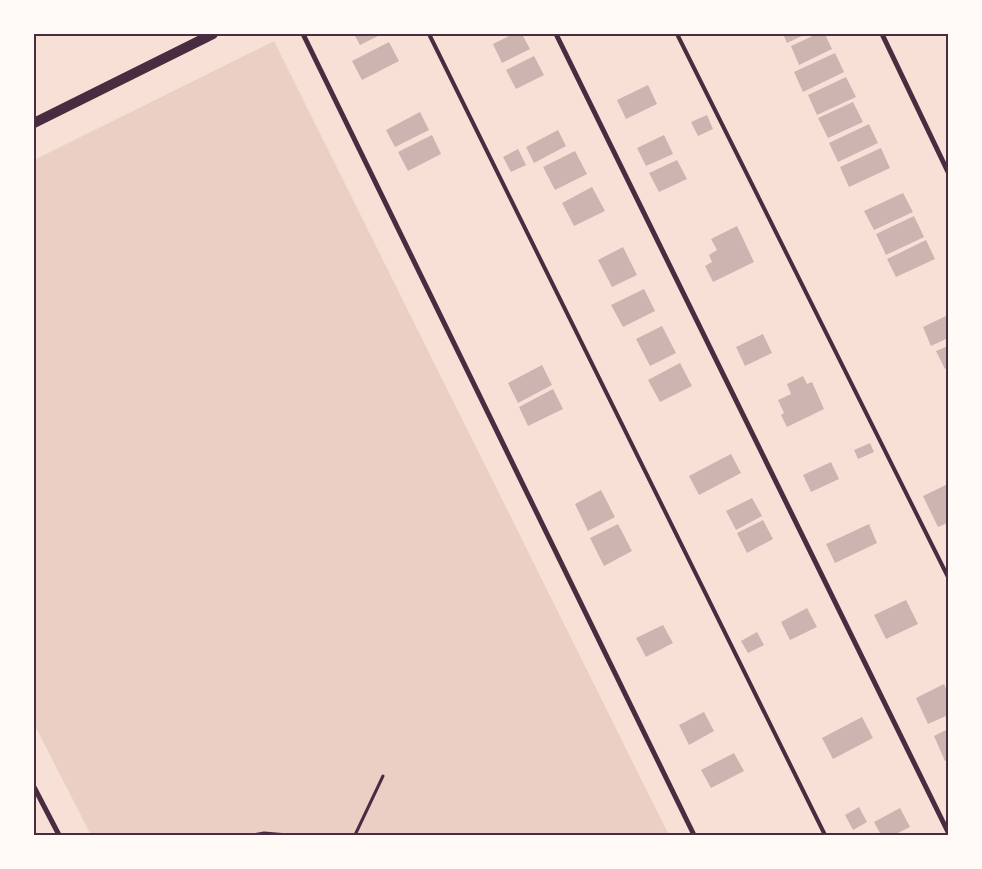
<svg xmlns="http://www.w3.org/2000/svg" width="982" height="869" font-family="'Golos Text',sans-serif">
<rect width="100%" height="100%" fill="#f7e1d7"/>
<path fill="#ebcfc5" d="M274 41 669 835H91L34 724V160Z"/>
<path fill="#ccb4b1" d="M354 34H377L378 36 360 45Z
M513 34H522L530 49 502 63 493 44Z
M783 34H806L787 43Z
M817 34H825L832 49 799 65 791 46Z
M389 42 399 61 362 80 352 61Z
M835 53 844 72 803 92 794 72Z
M534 56 544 75 516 89 506 70Z
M846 77 856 97 817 115 808 95Z
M648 85 657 104 626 119 617 100Z
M853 102 863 122 828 138 818 118Z
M420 112 429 130 395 147 386 130Z
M707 115 713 129 698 136 691 122Z
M869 124 878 143 838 162 829 143Z
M558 130 566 146 534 163 526 147Z
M432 135 441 154 408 171 398 152Z
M664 135 673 154 646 166 637 148Z
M881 148 890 168 849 187 840 167Z
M518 149 526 165 511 172 503 157Z
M575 151 587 174 555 190 543 167Z
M677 160 687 179 659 192 649 173Z
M592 187 605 211 574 226 562 203Z
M903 193 913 212 874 230 864 211Z
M914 216 924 237 886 255 876 234Z
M737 226 754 262 713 282 705 266 712 262 709 255 717 250 711 239Z
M926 240 935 259 896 277 887 259Z
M623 247 637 275 612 287 598 260Z
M644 289 655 311 623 327 611 305Z
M948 315V338L931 346 923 327Z
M662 326 676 353 650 366 636 339Z
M763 334 772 353 745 366 736 347Z
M948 346V367L945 369 936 351Z
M680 363 692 386 660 402 648 380Z
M542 365 552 385 518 403 508 383Z
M803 376 807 384 812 382 824 409 787 427 781 415 784 413 778 400 791 394 787 384Z
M553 389 563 409 528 426 519 407Z
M870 443 874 452 858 459 854 450Z
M731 454 741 473 699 495 689 476Z
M831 462 839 479 811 492 803 475Z
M948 484V523L938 527 923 496Z
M601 490 615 517 588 531 575 504Z
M752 498 762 516 736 530 726 511Z
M763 520 773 539 747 553 737 533Z
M618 524 632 551 604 566 590 538Z
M869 524 877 543 835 563 826 544Z
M906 600 918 624 886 639 874 615Z
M807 608 817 627 790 640 781 622Z
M663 625 673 643 646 657 636 638Z
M757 632 764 645 748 653 741 641Z
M944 684 948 693V715L928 724 916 698Z
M704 712 714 731 689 745 679 725Z
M862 717 873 738 833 759 822 738Z
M948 729V760L945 761 934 736Z
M734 753 744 771 711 788 701 770Z
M859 807 867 822 853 830 845 815Z
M900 808 910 827 894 835H881L874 822Z"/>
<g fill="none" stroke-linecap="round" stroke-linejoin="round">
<path stroke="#4a2c40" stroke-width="3" d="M253 835 264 833 288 835
M355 835 383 776"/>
<path stroke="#4a2c40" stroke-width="4" d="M429 34 825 835
M677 34 948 577"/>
<path stroke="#4a2c40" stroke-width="5" d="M303 34 694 835
M556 34 948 832
M882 34 948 172
M34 787 59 835"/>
<path stroke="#4a2c40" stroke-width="10" d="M34 123 213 34"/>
</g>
<rect width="982" height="869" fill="none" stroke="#fffaf5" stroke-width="70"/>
<rect x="35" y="35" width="912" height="799" fill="none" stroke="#4a2c40" stroke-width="2"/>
</svg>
